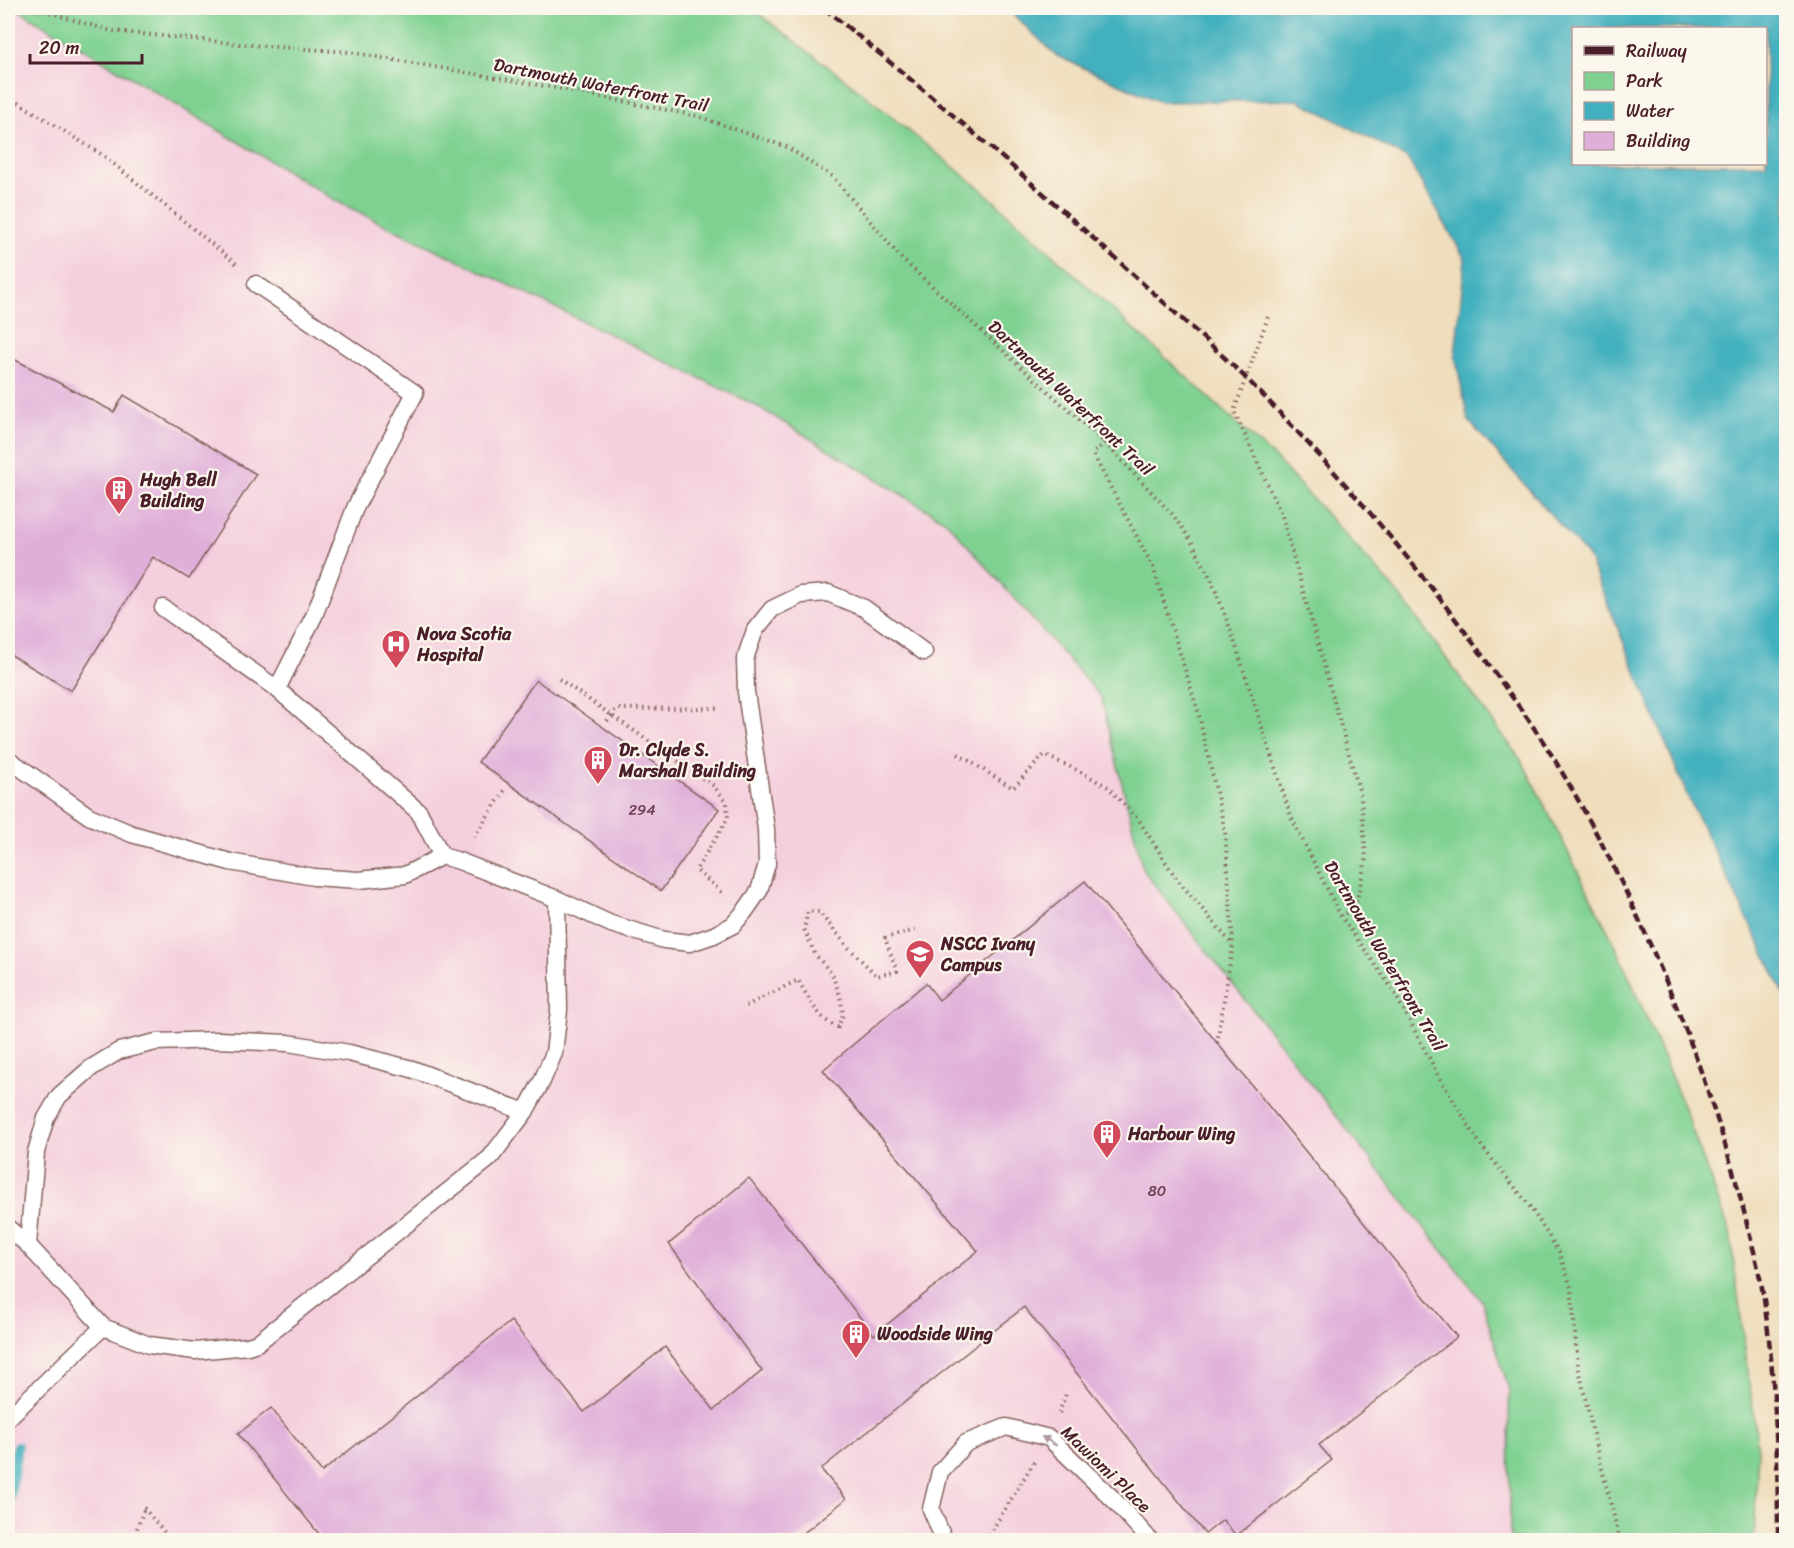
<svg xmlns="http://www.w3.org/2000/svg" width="1794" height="1548" font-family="Sriracha,sans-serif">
<rect width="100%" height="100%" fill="#fbf7ec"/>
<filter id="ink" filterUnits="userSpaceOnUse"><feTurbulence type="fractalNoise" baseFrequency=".0167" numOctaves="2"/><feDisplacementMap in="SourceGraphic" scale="12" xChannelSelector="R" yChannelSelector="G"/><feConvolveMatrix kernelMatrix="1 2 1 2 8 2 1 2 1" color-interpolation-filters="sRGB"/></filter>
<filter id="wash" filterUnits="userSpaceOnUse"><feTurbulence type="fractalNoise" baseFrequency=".008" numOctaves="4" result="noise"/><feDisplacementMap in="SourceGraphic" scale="24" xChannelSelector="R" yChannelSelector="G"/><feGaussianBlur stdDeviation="1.35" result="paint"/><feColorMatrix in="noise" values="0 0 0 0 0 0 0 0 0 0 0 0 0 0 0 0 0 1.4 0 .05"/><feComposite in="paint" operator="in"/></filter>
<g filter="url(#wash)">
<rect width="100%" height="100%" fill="#efddbc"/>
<path fill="#f4cfdd" d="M8 8H15L338 202 757 406 947 522 1101 697 1143 871 1482 1301 1509 1390 1510 1540H8Z"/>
<path fill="#7fd192" stroke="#64785e" stroke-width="1.5" d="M15 8H751L851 84 982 190 1279 462 1399 594 1523 763 1619 953 1681 1100 1730 1232 1758 1450 1754 1540H1510L1509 1390 1482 1301 1143 870 1101 697 947 522 757 406 338 202Z"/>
<path fill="#42b0be" stroke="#466874" stroke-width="1.5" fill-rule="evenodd" d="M1006 8H1786V998L1690 802 1588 557 1468 420 1455 355 1465 259 1407 158 1298 100 1160 102 1057 56ZM1574 28H1766V164H1574Z"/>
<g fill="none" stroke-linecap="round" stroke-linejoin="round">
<path stroke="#42b0be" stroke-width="10" d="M8 1509 17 1446"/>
</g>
<g id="blocks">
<path fill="#e0afd9" d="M8 356 114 412 124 395 256 474 189 579 153 557 71 691 8 653Z
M536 680 719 809 661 891 478 762Z
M1085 881 1457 1337 1319 1445 1332 1460 1236 1536 1223 1520 1205 1534 1024 1307 821 1469 846 1499 795 1540H324L238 1434 271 1408 322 1472 511 1321 584 1412 665 1347 714 1410 762 1371 669 1244 749 1178 874 1335 978 1251 823 1070 926 983 939 1000Z"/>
</g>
</g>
<g filter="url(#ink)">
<use href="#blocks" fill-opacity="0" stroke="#84625e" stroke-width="1.5"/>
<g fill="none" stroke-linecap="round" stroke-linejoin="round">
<g stroke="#84625e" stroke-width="19">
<path id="lane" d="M256 284 415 393 355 508 314 616 277 689 419 812 442 856
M163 608 277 689
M8 759 89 816 132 834 230 862 314 877 359 880 405 875 442 856 459 861 557 899 611 924 664 940 690 943 714 935 733 925 745 911 759 891 767 864 766 829 746 692 745 659 755 630 772 609 801 595 828 593 864 608 924 652
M8 1228 28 1245 103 1327 149 1345 195 1351 248 1346 257 1343 490 1158 525 1112 542 1081 554 1053 559 1010 557 899
M28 1245 36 1152 46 1118 59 1096 91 1068 119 1051 156 1042 219 1040 288 1043 349 1053 412 1069 525 1112
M8 1418 103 1327
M944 1540 931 1509 940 1472 966 1443 1006 1427 1049 1438 1113 1499 1150 1540"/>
</g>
<path stroke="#84625e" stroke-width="4" stroke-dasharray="1.5 4.5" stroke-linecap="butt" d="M39 8 60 16 112 31 251 45 349 52 545 86 697 116 787 147 833 177 902 259 1104 442 1173 515 1190 539 1212 581 1232 634 1291 817 1341 916 1393 990 1442 1082 1482 1147 1529 1205 1559 1252 1571 1287 1578 1365 1594 1438 1620 1540
M8 96 104 156 239 266
M1268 317 1234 411 1282 516 1361 797 1366 859 1355 908 1341 916
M1104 442 1093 454 1153 567 1198 711 1225 831 1233 944 1217 1043
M559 679 714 786 727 803 728 818 696 870 724 894
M607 721 616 709 721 708
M958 754 1013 788 1044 755 1077 770 1108 787 1138 819 1176 878 1232 944
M474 837 505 790
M746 1006 798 980C808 997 819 1021 838 1027L843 1014 840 996 832 974 815 954 804 929 808 911 819 912 849 948 877 976 897 971 885 938 916 930
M1059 1413 1066 1394
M144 1508 171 1540
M133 1540 144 1509
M986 1540 1034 1462"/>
<use href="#lane" stroke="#fff" stroke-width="16"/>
<path stroke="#4a1f2b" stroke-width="4.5" stroke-dasharray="9 4.5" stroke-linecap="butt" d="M824 8C931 95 1036 185 1138 279 1175 313 1213 346 1249 381 1337 471 1419 566 1492 669 1512 697 1533 725 1551 754 1610 850 1658 955 1697 1060 1717 1117 1735 1173 1749 1232 1756 1259 1763 1287 1766 1315 1776 1390 1778 1465 1778 1540"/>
</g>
<defs><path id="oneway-solid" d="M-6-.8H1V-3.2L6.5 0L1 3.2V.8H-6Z" transform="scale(1.5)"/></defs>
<use fill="#ae9aa0" href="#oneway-solid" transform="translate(1049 1441) rotate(-149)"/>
</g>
<defs>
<g id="building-pin" transform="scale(1.5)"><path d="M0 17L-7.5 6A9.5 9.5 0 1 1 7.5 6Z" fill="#d1495b" stroke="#fbf7ec"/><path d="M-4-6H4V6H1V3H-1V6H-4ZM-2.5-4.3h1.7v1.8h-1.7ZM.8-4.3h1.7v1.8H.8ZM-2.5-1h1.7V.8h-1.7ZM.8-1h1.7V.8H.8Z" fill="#fff"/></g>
<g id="hospital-pin" transform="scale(1.5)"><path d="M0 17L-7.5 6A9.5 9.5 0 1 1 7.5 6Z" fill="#d1495b" stroke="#fbf7ec"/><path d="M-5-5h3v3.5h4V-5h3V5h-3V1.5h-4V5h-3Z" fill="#fff"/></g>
<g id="university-pin" transform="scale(1.5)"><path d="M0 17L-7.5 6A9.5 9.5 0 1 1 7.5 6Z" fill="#d1495b" stroke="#fbf7ec"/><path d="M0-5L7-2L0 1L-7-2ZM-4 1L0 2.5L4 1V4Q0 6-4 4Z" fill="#fff"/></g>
</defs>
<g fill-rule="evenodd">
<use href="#building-pin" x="119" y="490"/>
<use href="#hospital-pin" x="396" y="644"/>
<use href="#building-pin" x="598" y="760"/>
<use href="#university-pin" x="920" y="954"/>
<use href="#building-pin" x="1107" y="1134"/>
<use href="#building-pin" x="856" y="1334"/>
</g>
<g text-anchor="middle" stroke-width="4.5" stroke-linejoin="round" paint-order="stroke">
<g font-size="15" fill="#704356">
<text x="642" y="815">294</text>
<text x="1157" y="1196">80</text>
</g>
<g font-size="18" fill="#4a1f2b" stroke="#fbf7ec">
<text transform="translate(601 85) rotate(11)" y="6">Dartmouth Waterfront Trail</text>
<text transform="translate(1071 398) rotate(43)" y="6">Dartmouth Waterfront Trail</text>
<text transform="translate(1385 956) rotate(59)" y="6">Dartmouth Waterfront Trail</text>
<text transform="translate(1106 1469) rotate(44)" y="6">Mawiomi Place</text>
</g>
<g font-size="18" font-weight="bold" fill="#4a1f2b" stroke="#fbf7ec" text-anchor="start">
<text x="140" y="486">Hugh Bell<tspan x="140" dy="21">Building</tspan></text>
<text x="417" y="640">Nova Scotia<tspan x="417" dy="21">Hospital</tspan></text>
<text x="619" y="756">Dr. Clyde S.<tspan x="619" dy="21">Marshall Building</tspan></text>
<text x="941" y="950">NSCC Ivany<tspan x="941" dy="21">Campus</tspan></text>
<text x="1128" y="1140">Harbour Wing</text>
<text x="877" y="1340">Woodside Wing</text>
</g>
</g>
<rect width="1794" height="1548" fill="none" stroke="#fbf7ec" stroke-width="30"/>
<rect x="1572" y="27" width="195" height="138" fill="#fbf7ec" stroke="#b4a19f" stroke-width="1.5"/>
<rect x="1584" y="46" width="30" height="9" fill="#4a1f2b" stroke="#b4a19f" stroke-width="1.5"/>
<text x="1626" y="57" font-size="18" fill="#4a1f2b">Railway</text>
<rect x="1584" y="72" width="30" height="18" fill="#7fd192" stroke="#b4a19f" stroke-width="1.5"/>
<text x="1626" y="87" font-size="18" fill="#4a1f2b">Park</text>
<rect x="1584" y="102" width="30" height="18" fill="#42b0be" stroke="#b4a19f" stroke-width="1.5"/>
<text x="1626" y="117" font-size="18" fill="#4a1f2b">Water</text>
<rect x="1584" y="132" width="30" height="18" fill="#e0afd9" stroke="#b4a19f" stroke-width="1.5"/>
<text x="1626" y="147" font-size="18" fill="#4a1f2b">Building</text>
<path d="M30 54v9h112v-9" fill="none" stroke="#4a1f2b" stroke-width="3"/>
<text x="39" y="54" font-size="18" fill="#4a1f2b" stroke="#fbf7ec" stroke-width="4.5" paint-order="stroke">20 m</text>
</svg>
